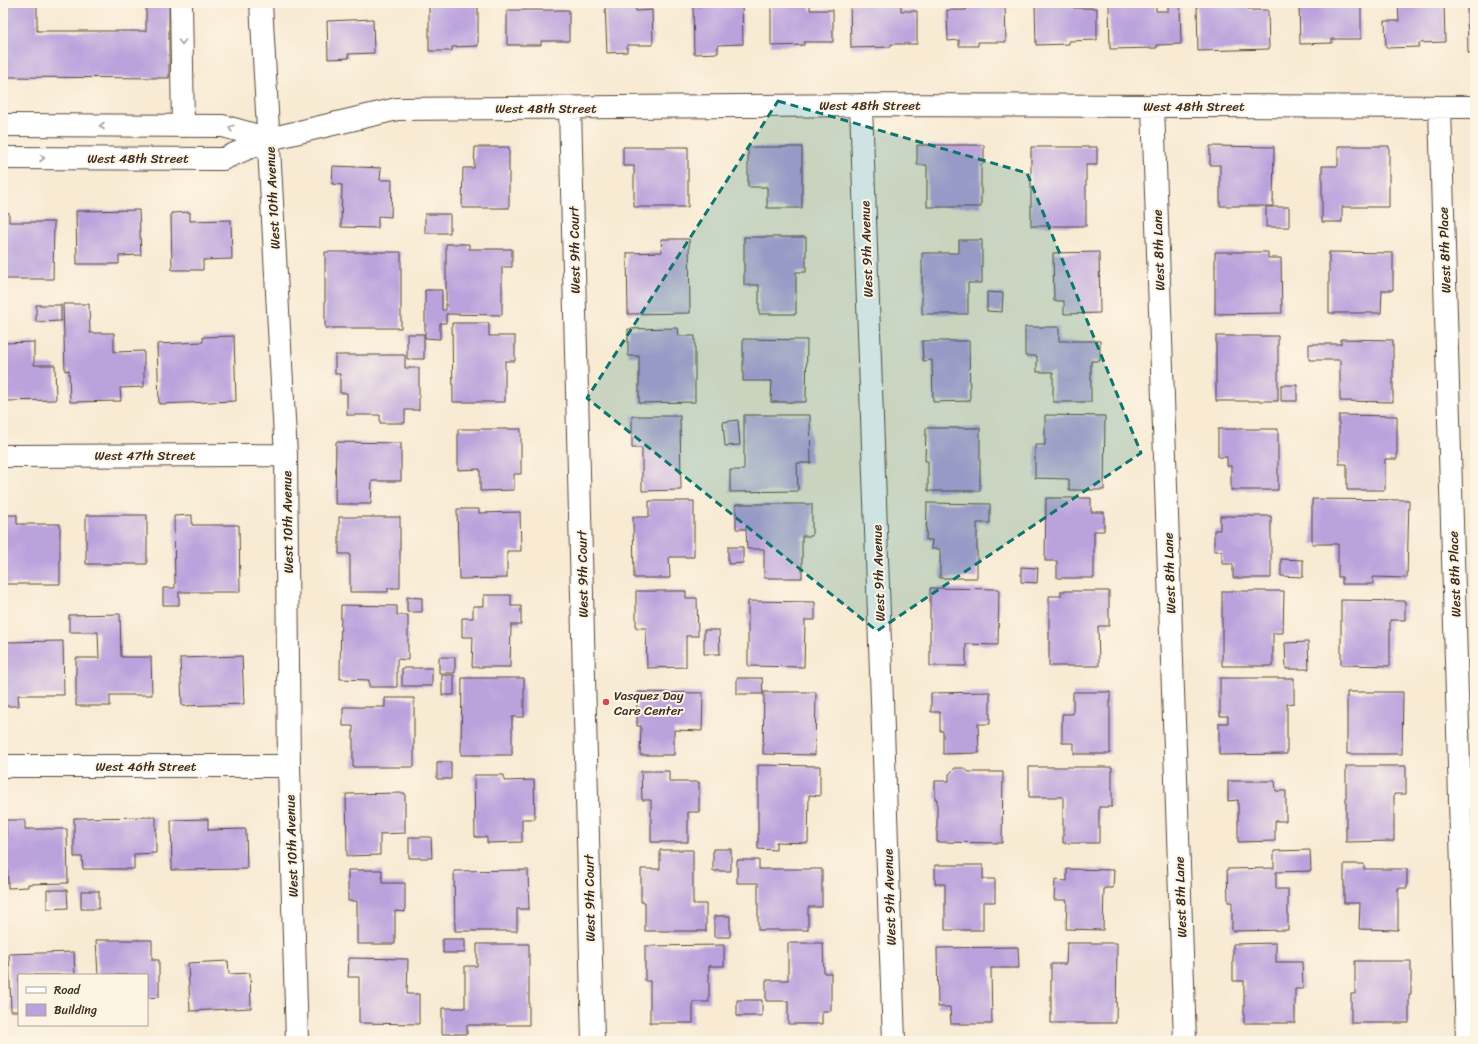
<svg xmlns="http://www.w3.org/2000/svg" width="1478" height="1044" font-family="Sriracha,sans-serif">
<rect width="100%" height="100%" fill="#fcf5e5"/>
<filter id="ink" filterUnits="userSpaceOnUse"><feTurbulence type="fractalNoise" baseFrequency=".025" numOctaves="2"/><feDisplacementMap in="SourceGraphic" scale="8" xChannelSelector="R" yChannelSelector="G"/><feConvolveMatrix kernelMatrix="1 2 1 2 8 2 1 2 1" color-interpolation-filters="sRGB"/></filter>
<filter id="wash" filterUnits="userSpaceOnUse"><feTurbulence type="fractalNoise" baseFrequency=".012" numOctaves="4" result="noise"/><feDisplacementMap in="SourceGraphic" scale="16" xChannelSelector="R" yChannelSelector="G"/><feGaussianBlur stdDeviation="0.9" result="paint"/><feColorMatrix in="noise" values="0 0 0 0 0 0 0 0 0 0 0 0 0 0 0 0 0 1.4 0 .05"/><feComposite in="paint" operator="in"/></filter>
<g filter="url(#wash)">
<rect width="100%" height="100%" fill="#f8ead3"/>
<g id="blocks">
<path fill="#baa3dd" d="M3 3H37V31H146V3H169V78L3 77Z
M429 3H478V46L452 47V51H429Z
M605 3H635L636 11 652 10 653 45H627V52L607 53Z
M701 3H742L743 44 718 45V53L694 54 693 6H701Z
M771 3H810V10H833V42H804V45L771 46Z
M850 3H901V11H917V44H891V47L851 48Z
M970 3H1005L1006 42H978V46H959V40L948 41 947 10H966V6H970Z
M1035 3H1073V8H1097V40L1069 41V44L1036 45Z
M1109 3H1156V11H1168V3H1180L1181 44 1157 45V48L1110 49Z
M1197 3H1249V10H1268L1269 49 1198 51Z
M1299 3H1339V6L1361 5V39H1332V43L1300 44Z
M1398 3H1444L1445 42 1419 43V47L1386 48 1385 21H1399Z
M1467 3H1475V53H1468Z
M507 10H569V41H541V45H507Z
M373 19 374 53 348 54 349 58 328 59 327 21Z
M917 145H984V164H981V207H927V165H917Z
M1210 146 1274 147 1273 206H1220V165H1210Z
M1338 146H1389V207H1342V222H1322V166H1338Z
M475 147H509V208H462L463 168H474Z
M623 147H688V207H634V166H623Z
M748 147H802V208H767V187H748Z
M1031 147H1097V165H1086V226H1031Z
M333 166 381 168 380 180H392L391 217 378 216V228L341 227 342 185 332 184Z
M1266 207H1289V227H1266Z
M139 210 141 255 119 256V264H77L76 211Z
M190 212V221L231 220 232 259 203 260V270H172L171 213Z
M3 213H9V222H54L53 279H3Z
M425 214H450V233H425Z
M744 237H806V272H796V314H759V285H744Z
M661 239H689L690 313 628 314 627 253 662 252Z
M959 240H982V283H968V314H922V253H959Z
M446 244H469V249H512V267H502V315L446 314V323H440V339L425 338V290H442V310H446Z
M325 252H401V328H325Z
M1099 252 1100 313 1064 314V301H1054L1053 253Z
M1215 252H1268V258H1281L1282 313 1215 314Z
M1329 252 1393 253V290H1382L1381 313H1329Z
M987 292 1003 293 1002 312 987 311Z
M63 304H89L90 333H114V352L144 351V387L120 388 121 401 70 402 69 370 65 371Z
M36 305H61V321L36 322Z
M452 323H489V336H515V361H505V402H453Z
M1025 327H1059V341H1100V361H1091V402H1053V372H1037V356H1025Z
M678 328 679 336H695V402L639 403V356H628V329Z
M407 334H424V359H407Z
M234 336 236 401 159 404 157 344 203 342V337Z
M1216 336H1278V401H1216Z
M743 339 807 340 806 402H771L772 381H743Z
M1341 339 1393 340V402L1340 401V360H1309V344H1341Z
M922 341H969L970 401 933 402 932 360 923 361Z
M34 342V365H55L56 400 3 401V343Z
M335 355H405V368H419V410H405V423H380V415H347V393H340V374H335Z
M1281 385H1297V401H1281Z
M744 415H810L811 463H797L798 491 730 492V470H744Z
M1045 415 1105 416 1104 490H1069V479L1035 478V445H1045Z
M1339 415 1397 416V459H1385V490H1347V464H1339Z
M632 416H680L681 490 642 491V448H632Z
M738 420 740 445 725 446 723 422Z
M926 428H980V491H928V461H925Z
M458 429H521V474H514V490L480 491V469L458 470Z
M1218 429H1278V490H1231V466H1227V457H1218Z
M336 442 401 443V481H372L371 504H335Z
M1046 498H1091V512H1104V531H1094V578H1057V561H1045Z
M1312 499 1409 500 1407 578 1373 577V584H1342V577H1338V544H1312Z
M649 501H694V557H669L670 578H634L633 517H649Z
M927 503 990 504V523H977V578H940V549H931L932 540H926Z
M736 504H812V536H802V578H764V549H747L746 529H736Z
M457 509H479V513L520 512 521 551H507V578L459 579Z
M3 515H17V524H60V584H3Z
M86 515H147V564H86Z
M192 515V525H239L240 592H179V605H163V588H175L174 516Z
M1220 516H1271V578H1233V564H1222V551H1214V530H1220Z
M339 517H400V588H388V592H350V554H339Z
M728 547H743V563L728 564Z
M1281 559 1303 560V577L1281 576Z
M1021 567 1038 568 1037 583 1021 582Z
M930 588 999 589 998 645 966 644V666H930Z
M636 591H686V598H697L698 636H686V667L647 668 646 628H636Z
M1061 591H1109V626H1098L1099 666H1049V596H1061Z
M1222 591H1284L1283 633H1273V666H1222Z
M484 595H511V606H521V625H511L510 667H472L473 637H462V618H473V606H484Z
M407 597 422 598V612H407Z
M1341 600 1405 601V620H1390V666L1341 665Z
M748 601 815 602V620H805L804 667 748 666Z
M341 605 397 606V615H408V660L397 659V687H369V680L340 679Z
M120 614 121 657H151L152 695H110V706H76V658H99L98 632H69V615Z
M704 630H719L720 654H704Z
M63 641 64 695H18L19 706H3V642Z
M1308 642 1309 669H1286L1285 643Z
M242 656 244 704 182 706 180 658Z
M439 657H455V673H439Z
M402 668H432V686H402Z
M442 675H454V695H442Z
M462 678H524V717H512V755H461Z
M737 678H762L763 694H737Z
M1220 678H1294V703L1287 704V754L1219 755V723H1228V716H1220Z
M637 692 703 693 702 731 674 730V755H640L641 726H637Z
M764 692H816L815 755 763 754Z
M990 692V724H978L979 753 943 754V731H940V712H931V693Z
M1073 692H1110V754H1074V743H1062V714H1073Z
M1347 692H1403L1402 754H1347Z
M385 698H414V767H353V726H343V707H385Z
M437 762H451V779H437Z
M758 765 820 766V796L809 795 808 843 776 842V850L758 849Z
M1346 766H1406V794H1394V841L1346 842Z
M1029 767H1112V807H1099V843H1063V797H1029Z
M955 768H964L969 772H1003L1002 843 937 842V799H935V781H949V774Z
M641 771H669V782H699V812H688V842H651V800H642Z
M474 775H504V781L534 780 535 819H522V842L487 843V837H475Z
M1228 781H1275L1276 791H1286V821H1275V841L1238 842V800L1228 801Z
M405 793V833L380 834V855L347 856 346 794Z
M156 817V853L134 854V869H83L82 857H74V818Z
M208 819V830L246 829 247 869 172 870 171 820Z
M6 820H25V829H67L68 883 28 884V887L8 888Z
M409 837H431L432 858H409Z
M713 849H731V871H713Z
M660 850H693V904H706V931H645V902H641V869H660Z
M1310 850 1311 871 1276 872V889H1288V930L1232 931V902H1228L1227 869 1274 868V851Z
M737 860H759V869H822V907H808V930H758V883H737Z
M1344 864H1364V869H1407V888H1398V930L1359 929 1360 903H1344Z
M935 865H983V879H995V902H983V930H945V884H935Z
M1067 869 1114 870 1113 888H1104L1103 930 1066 929 1067 900H1054L1055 880 1067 881Z
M348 870H382V883H405V912L395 911V944H357V901H348Z
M528 870 529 909H517V931H455L454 871Z
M47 890H67L68 908 47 909Z
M81 891H99V909H81Z
M714 916H730V937H714Z
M443 939H465V953H443Z
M96 940H152V960H159V997L147 998V975H98Z
M788 943H823L824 973H831V1011H822V1024H788V1001H766V980H788Z
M1067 943H1117L1116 1023H1051V964H1066Z
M1276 943V962H1302L1303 989H1295V1023H1244V981H1233V944Z
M477 944H529V1025H467V1034H442V1008H465V966H477Z
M724 945V966H709V1002H693V1023H650V981H645V946Z
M1018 947 1019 968H991L992 1024H951L950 1007H938L937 948Z
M74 952 75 975H19V1011H11L9 954Z
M349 958 408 959 407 994H419V1024L359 1023V977H348Z
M228 961 229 974 250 973 251 1008 190 1011 188 963Z
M1355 961H1411V994H1409V1023H1351V994H1355Z
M737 1000H762V1016H737Z"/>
</g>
</g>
<g filter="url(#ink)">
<use href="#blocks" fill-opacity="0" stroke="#574739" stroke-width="1"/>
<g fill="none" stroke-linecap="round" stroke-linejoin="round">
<g stroke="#574739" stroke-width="24">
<path id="minor" d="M181 3 183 126
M261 3 286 455 289 766 297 1041
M861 105 894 1041
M1153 106 1185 1041
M570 108 593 1041
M1440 108 1467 1041
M3 125 223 126 269 139
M3 158 223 159 269 139 397 109 861 105 1475 107
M3 456 286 455
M3 766H289"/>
</g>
<use href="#minor" stroke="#fff" stroke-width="22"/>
</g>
<defs><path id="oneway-chevron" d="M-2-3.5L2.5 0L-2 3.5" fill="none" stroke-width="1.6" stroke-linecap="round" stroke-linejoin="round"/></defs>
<g stroke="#a79f9a">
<use href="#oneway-chevron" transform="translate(182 42) rotate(89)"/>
<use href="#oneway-chevron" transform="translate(102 126) rotate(-180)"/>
<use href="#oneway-chevron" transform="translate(231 128) rotate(-163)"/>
<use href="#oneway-chevron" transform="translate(42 158)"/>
</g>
</g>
<path fill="#0f766e" fill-opacity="0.2" stroke="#0f766e" stroke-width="3" stroke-dasharray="8 5" stroke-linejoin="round" d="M778 101 1027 173 1141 453 877 631 587 398Z"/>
<circle fill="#d1495b" stroke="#fcf5e5" stroke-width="1.5" cx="606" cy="702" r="4"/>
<g text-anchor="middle" stroke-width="4" stroke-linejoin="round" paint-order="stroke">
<g font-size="13" fill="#3b2a1e" stroke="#fcf5e5">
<text x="870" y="110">West 48th Street</text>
<text x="1194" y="111">West 48th Street</text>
<text x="546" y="113">West 48th Street</text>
<text x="138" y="163">West 48th Street</text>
<text transform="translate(272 198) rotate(-93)" y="5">West 10th Avenue</text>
<text transform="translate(866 249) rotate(-92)" y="5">West 9th Avenue</text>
<text transform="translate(574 250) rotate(-91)" y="5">West 9th Court</text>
<text transform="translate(1158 250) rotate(-92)" y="5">West 8th Lane</text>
<text transform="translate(1444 250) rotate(-92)" y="5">West 8th Place</text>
<text x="145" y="460">West 47th Street</text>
<text transform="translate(287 522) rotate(-91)" y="5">West 10th Avenue</text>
<text transform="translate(878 573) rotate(-92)" y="5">West 9th Avenue</text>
<text transform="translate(1169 573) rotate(-92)" y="5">West 8th Lane</text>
<text transform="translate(582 574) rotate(-91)" y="5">West 9th Court</text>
<text transform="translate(1454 574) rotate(-92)" y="5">West 8th Place</text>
<text x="146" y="771">West 46th Street</text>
<text transform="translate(291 846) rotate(-92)" y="5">West 10th Avenue</text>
<text transform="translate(889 897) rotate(-92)" y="5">West 9th Avenue</text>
<text transform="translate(1180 897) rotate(-92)" y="5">West 8th Lane</text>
<text transform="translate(589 898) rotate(-91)" y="5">West 9th Court</text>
</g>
<g font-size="13" fill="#3b2a1e" stroke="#fcf5e5" text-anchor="start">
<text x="614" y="700">Vasquez Day<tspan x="614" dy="15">Care Center</tspan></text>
</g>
</g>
<rect width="1478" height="1044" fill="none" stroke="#fcf5e5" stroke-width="16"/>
<rect x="18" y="974" width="130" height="52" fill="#fcf5e5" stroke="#afa495"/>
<rect x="26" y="987" width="20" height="6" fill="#ffffff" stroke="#afa495"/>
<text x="54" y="994" font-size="12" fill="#3b2a1e">Road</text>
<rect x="26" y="1004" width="20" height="12" fill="#baa3dd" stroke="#afa495"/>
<text x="54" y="1014" font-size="12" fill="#3b2a1e">Building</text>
</svg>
